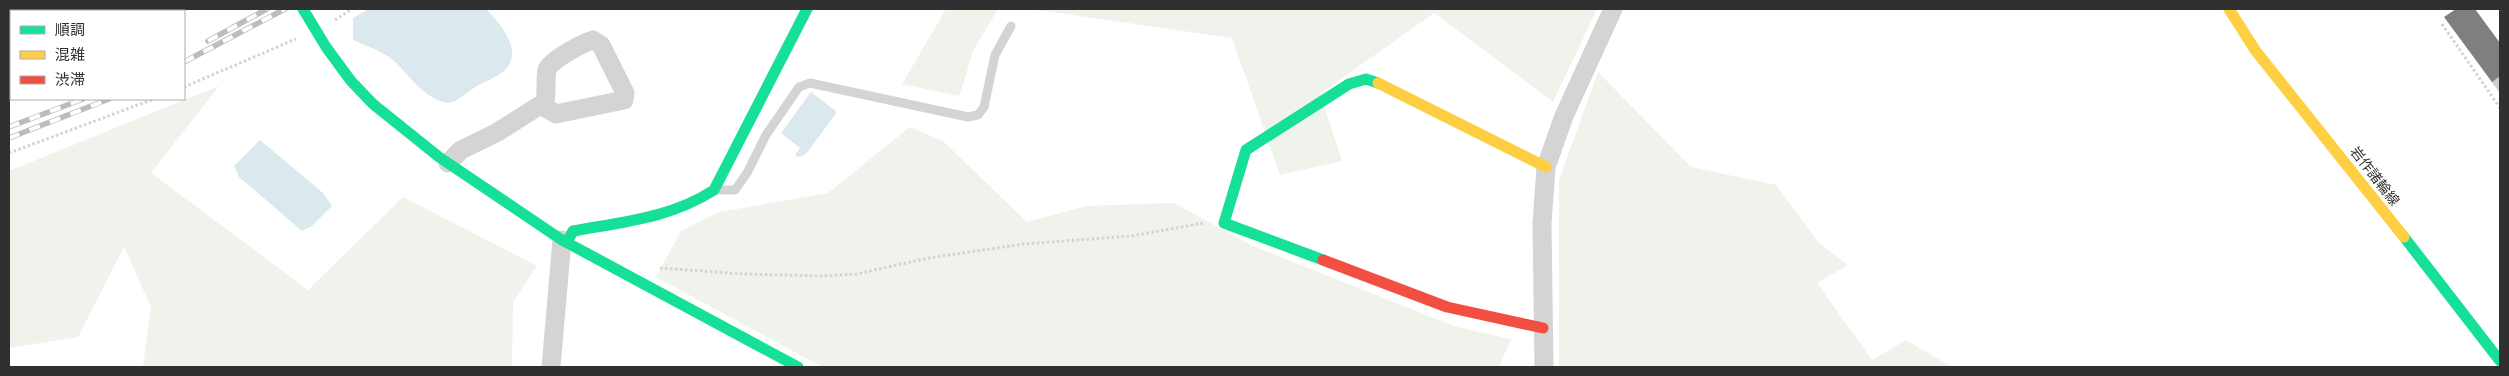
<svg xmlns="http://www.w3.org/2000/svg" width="2509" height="376" font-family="'Noto Sans','Noto Sans JP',sans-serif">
<rect width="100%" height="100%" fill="#fff"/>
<path fill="#f0f2ec" d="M946 9H998L974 49 959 96 902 84Z
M1031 9H1597L1553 102 1434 13 1320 94 1342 161 1280 175 1232 38Z
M1598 72 1691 167 1776 185 1819 243 1848 265 1817 283 1872 360 1906 340 1952 367H1559V180Z
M219 86 151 173 308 290 403 197 537 266 513 302 512 367H143L151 307 124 247 78 337 9 348V171Z
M910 127 943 141 1027 222 1086 206 1174 203 1253 246 1457 327 1511 339 1499 367H822L656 277 681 231 719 212 828 193Z"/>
<path fill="#dbe9ee" d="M368 9H486C500 23 525 52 504 71 496 78 483 82 474 88 463 95 453 107 440 101 421 94 408 74 394 61 383 51 366 46 353 40V18Z
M811 92 837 112 806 154 799 157 795 155 800 148 781 133Z
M260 140 323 193 332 206 312 226 302 231 239 177 234 166Z"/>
<path fill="#0003" d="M2458 9H2474L2500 45 2499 92 2446 18Z"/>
<path fill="#7f7f7f" d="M2456 9H2475L2500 43V76L2492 82 2444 17Z"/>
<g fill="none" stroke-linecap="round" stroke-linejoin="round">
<path stroke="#d3d3d3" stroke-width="3" stroke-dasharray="2.5 2.5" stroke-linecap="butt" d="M335 20 352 9
M2442 24 2500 108
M184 87 296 39
M9 153 154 99
M660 268 744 274 822 276 857 274 928 258 1024 244 1131 236 1204 223"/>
<path stroke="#d4d4d4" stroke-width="9" d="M719 190H735L747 173 766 135 799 87 810 83 968 117 978 115 984 107 995 55 1011 26"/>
<path stroke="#d4d4d4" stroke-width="19" d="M448 163 461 150 496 133 545 102C547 92 545 80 547 70 550 60 583 43 593 40L601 45 625 93 624 100 556 114 546 108 545 102
M551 367 562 240
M1544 367 1542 223 1546 167 1564 116 1613 9"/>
<path stroke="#16e098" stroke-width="11" d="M303 9 326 47 351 81 373 104 439 157 562 240 798 367
M2404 237 2500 361
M567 242 573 231C622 222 671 218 714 190L807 9
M1323 260 1224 223 1246 150 1349 84 1366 79 1378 83"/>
<path stroke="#ffcf43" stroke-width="11" d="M2229 9 2255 50 2404 237
M1378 83 1546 167"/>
<path stroke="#f24e42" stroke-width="11" d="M1323 260 1447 307 1543 328"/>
<g stroke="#bcbcbc" stroke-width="5.5">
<path id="rail" d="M208 41 267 9
M184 62 285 9
M9 127 83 99
M9 138 109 99"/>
</g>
<use href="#rail" stroke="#fff" stroke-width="4" stroke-dasharray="11" stroke-linecap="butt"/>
</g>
<g text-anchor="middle" stroke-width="5" stroke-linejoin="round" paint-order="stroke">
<g font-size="14" fill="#303030" stroke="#fff">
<text transform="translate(2375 176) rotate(52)" y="5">岩作諸輪線</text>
</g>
</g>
<rect width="2509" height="376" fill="none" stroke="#303030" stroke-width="20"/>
<rect x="10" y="10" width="175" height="90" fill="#ffffff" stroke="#acacac"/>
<rect x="20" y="26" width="25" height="8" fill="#16e098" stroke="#acacac"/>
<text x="55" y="35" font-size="15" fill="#303030">順調</text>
<rect x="20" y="51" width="25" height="8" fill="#ffcf43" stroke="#acacac"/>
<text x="55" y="60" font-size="15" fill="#303030">混雑</text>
<rect x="20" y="76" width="25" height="8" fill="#f24e42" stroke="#acacac"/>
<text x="55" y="85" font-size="15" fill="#303030">渋滞</text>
</svg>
